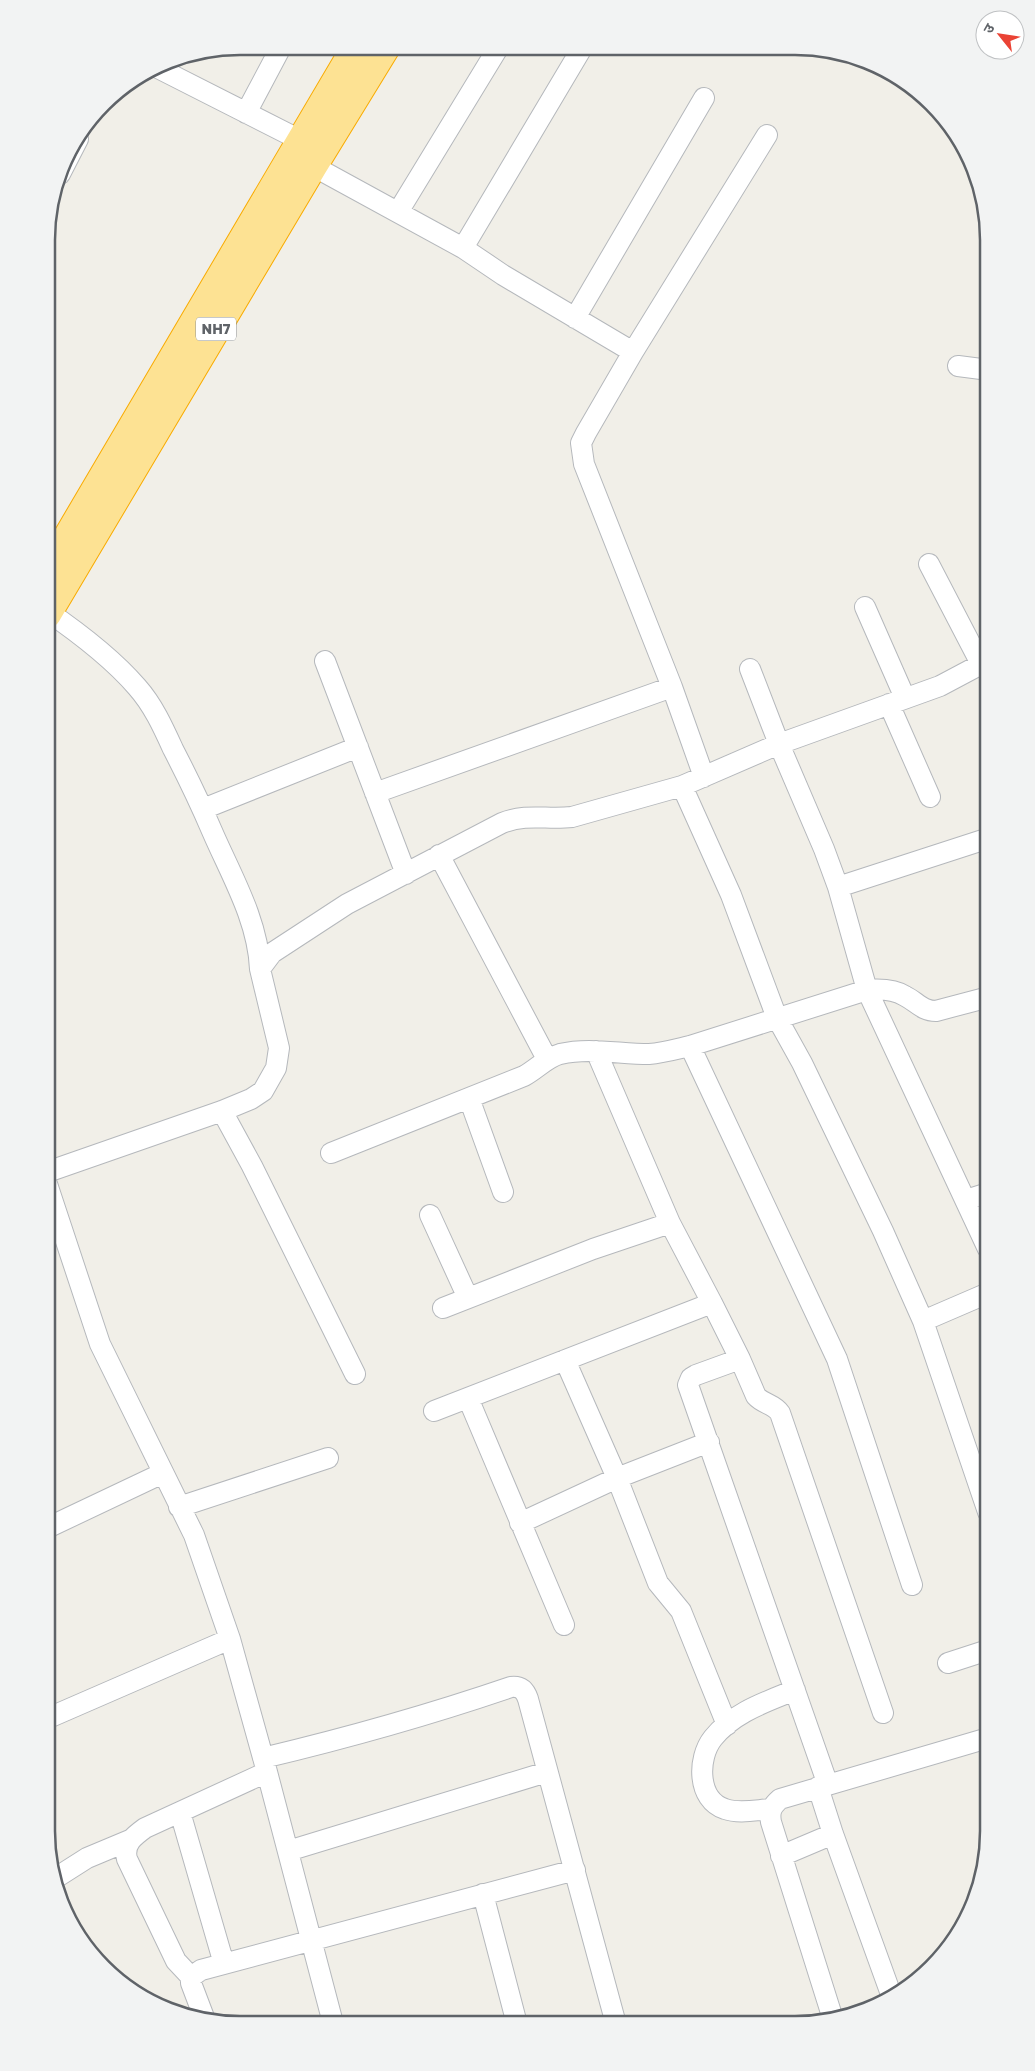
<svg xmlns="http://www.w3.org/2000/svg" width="1035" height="2071" font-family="'Golos Text','Noto Sans Devanagari',sans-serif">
<rect width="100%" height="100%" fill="#f1efe8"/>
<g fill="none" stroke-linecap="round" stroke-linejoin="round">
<g stroke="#b5b8bc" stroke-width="22">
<path id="minor" d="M156 67 300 140
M246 113 281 47
M313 166 463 248 503 275 633 352
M60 174 78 139
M398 212 498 48
M463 248 582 48
M575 318 704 98
M958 366 989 370
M929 564 981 664
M865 607 905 698
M47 611C79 633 112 658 137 687 153 705 163 727 173 749 187 776 200 803 212 831 231 875 258 920 260 969
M325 661 406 874
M750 669 779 744 824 849 838 887 867 990 988 1249
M889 704 930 797
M704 777 672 687 584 464 581 443 586 433 633 352 767 135
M682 786 731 895 777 1018 802 1063 883 1231 923 1321 988 1512
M375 793 672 687
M203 809 358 747
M439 855 547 1059
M838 887 989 838
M690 1046 837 1359 912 1585
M469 1098 503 1192
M222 1111 252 1166 355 1374
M331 1153 524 1076C537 1069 546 1058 560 1054 589 1047 619 1054 649 1054 663 1053 677 1049 690 1046L867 990C879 989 894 989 905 996 917 1002 922 1011 936 1011L989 997
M47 1172 222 1111 251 1099 263 1091 276 1068 279 1048 260 969 272 953 347 904 502 823C528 813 546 820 572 817L682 786 779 744 940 686 989 660
M47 1184 100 1344 194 1535 230 1639 267 1772 333 2023
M966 1200 988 1193
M430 1215 468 1298
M712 1303 740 1359 756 1396C763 1404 774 1404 780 1413L883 1713
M443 1308 593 1249 670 1223
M923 1321 988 1293
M740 1359 696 1375 691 1378 688 1385 828 1785
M565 1360 617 1478 658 1583 681 1611 727 1725
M468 1398 564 1625
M434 1411 712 1303 670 1223 596 1051
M179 1507 328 1458
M520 1523 617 1478 709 1442
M47 1528 163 1473
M948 1663 988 1650
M46 1719 230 1639
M263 1758C347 1738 429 1715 511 1687 520 1686 525 1690 528 1699L616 2024
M818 1787 833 1834 892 1997
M771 1809C756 1810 739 1814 725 1809 697 1800 697 1758 713 1738 734 1712 766 1702 795 1690
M180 1812 224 1964
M288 1851 547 1772
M781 1856 833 1834
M54 1879 87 1858 130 1840
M483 1894 517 2024
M191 1977 176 1961 127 1859C123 1844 134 1836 145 1828L267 1772
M833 2019 771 1822C769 1811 772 1806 780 1799L988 1738
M205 2020 191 1983V1977L201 1970 575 1870"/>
</g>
<g stroke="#f9ab00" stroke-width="30">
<path id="highway" d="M48 570 356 47
M47 614 313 166 386 47"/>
</g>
<use href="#minor" stroke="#fff" stroke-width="20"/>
<use href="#highway" stroke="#fde293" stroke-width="28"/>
</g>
<g text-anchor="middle" stroke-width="4" stroke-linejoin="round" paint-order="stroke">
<rect fill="#fff" stroke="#8f9295" stroke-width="1" x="196" y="317.5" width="40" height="23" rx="4"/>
<g font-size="14" font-weight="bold" fill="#5f6368">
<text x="216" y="334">NH7</text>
</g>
</g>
<path d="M0 0H1035V2071H0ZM240 55H795A185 185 0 0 1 980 240V1831A185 185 0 0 1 795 2016H240A185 185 0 0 1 55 1831V240A185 185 0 0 1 240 55Z" fill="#f2f3f3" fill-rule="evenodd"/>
<path fill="none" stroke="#5f6368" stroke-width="2.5" d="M240 55H795A185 185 0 0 1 980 240V1831A185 185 0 0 1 795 2016H240A185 185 0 0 1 55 1831V240A185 185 0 0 1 240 55Z"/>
<g transform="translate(1000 35) rotate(300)"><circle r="24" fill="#ffffff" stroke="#bfc1c3"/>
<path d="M0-4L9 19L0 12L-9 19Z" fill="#ea4335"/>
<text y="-8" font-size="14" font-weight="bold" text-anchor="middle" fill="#5f6368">उ</text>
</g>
</svg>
